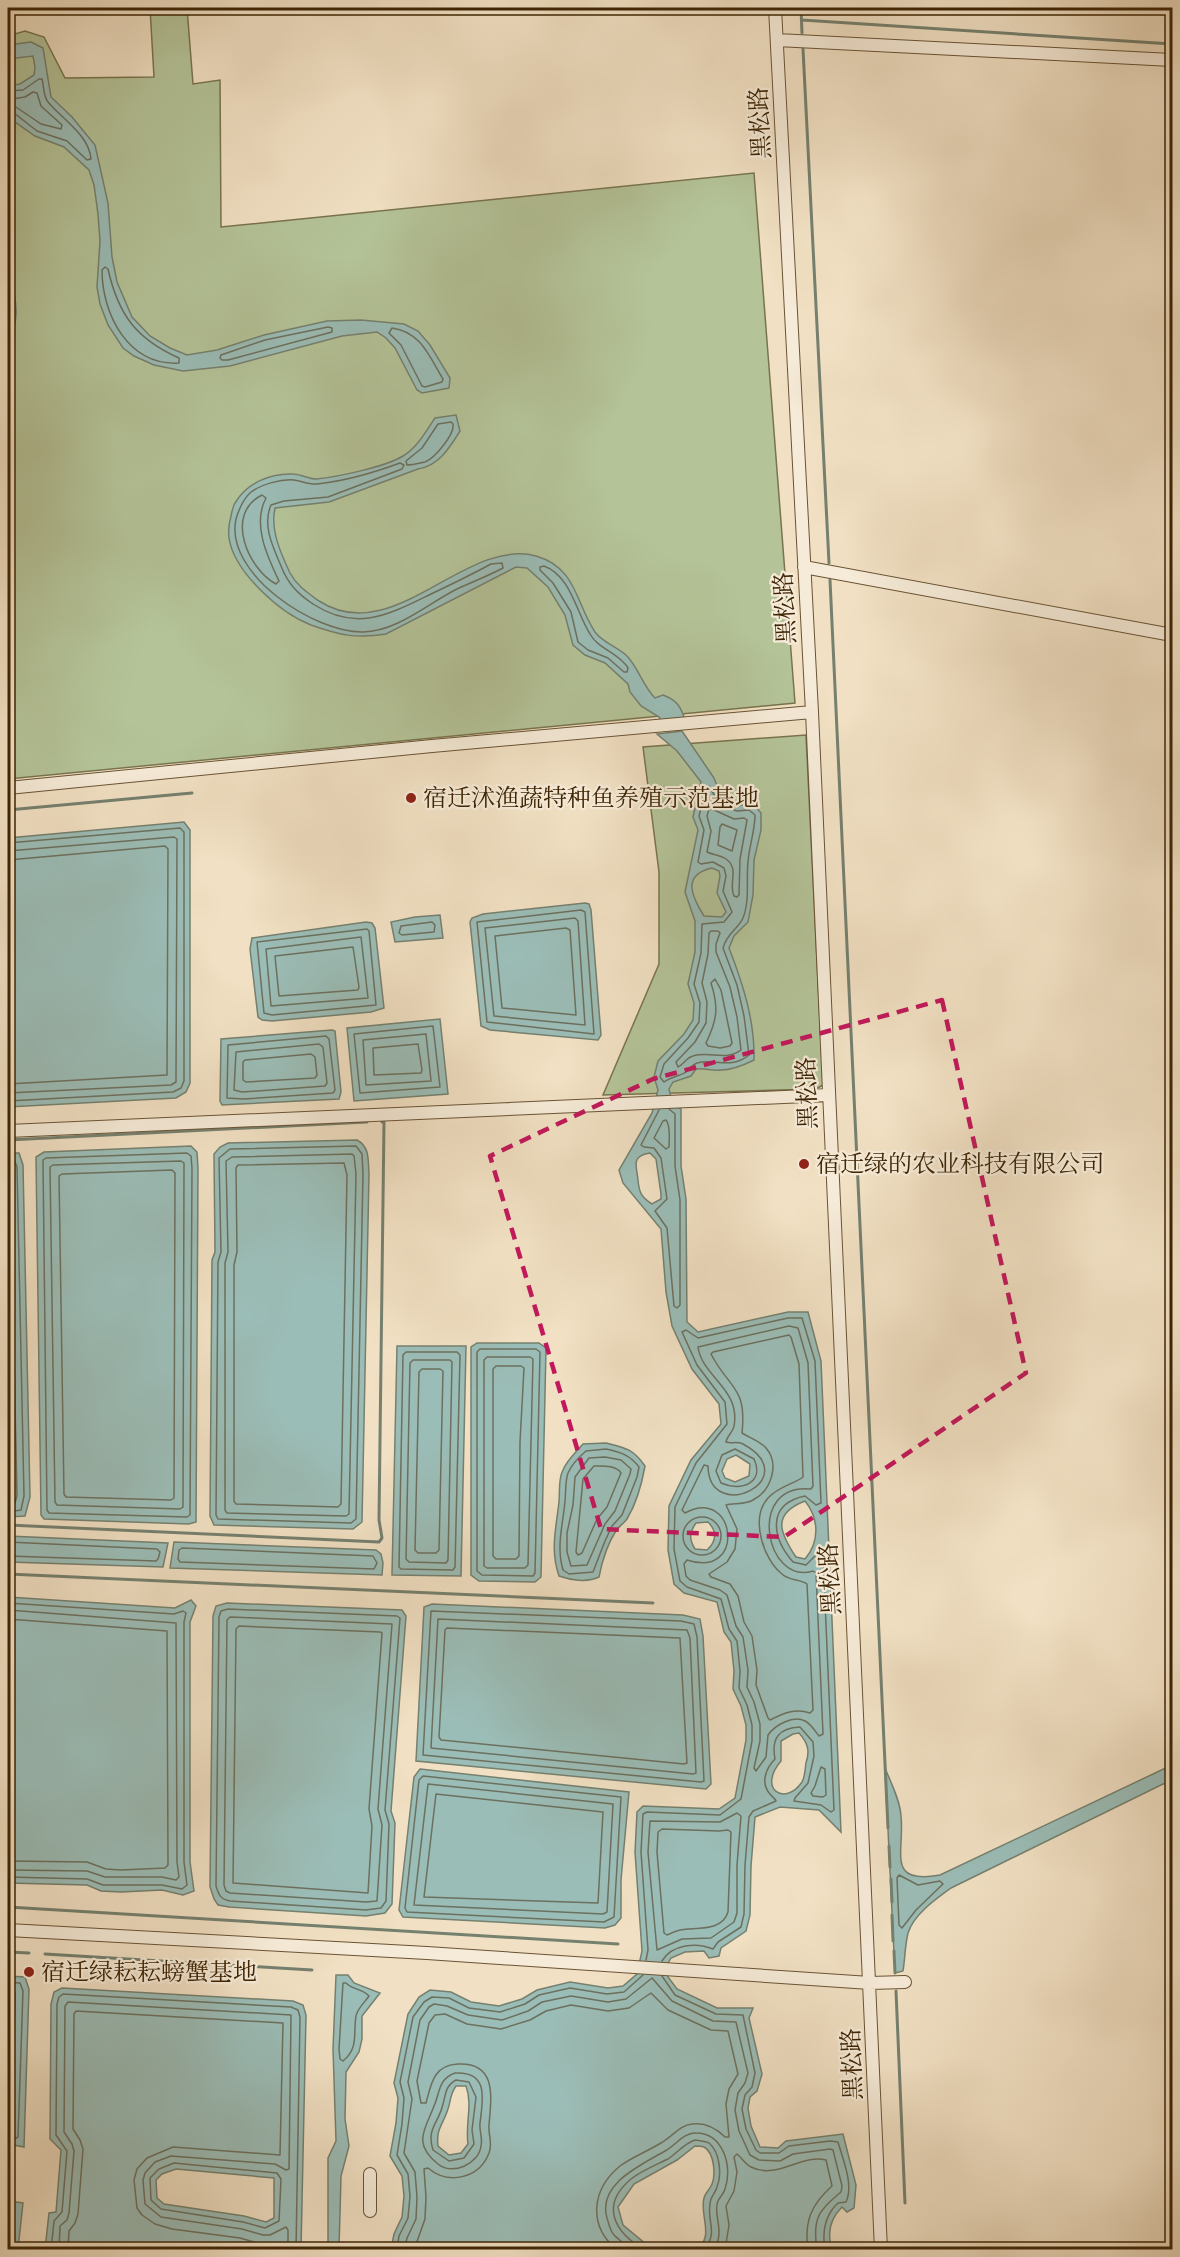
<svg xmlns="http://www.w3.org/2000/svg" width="1180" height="2257" font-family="'Libre Bodoni','Noto Serif SC',serif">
<rect width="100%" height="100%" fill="#f1e0c3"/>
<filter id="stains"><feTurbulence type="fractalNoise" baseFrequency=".00333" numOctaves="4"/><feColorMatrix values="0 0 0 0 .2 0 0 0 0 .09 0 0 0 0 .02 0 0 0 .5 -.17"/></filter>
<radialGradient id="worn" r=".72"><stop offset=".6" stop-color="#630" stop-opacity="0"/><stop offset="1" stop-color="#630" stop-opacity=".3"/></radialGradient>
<path fill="#b4c398" stroke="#78744e" stroke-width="1.5" d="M150 8H187L193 84 220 80 221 227 754 173 795 703 8 779V36L25 31 44 37 65 78 154 77Z
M806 735 823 1085 816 1089 603 1095 659 964V872L643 747Z"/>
<path fill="#9bbdb7" stroke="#75806f" stroke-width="1.5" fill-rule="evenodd" d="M31 42 43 48 51 97 72 117 95 145 108 203 112 257 117 282 132 317 150 336 170 348 187 355 217 350 264 335 327 321 361 320 404 324 418 331 430 345 450 378 449 388 422 393 417 390 395 348 386 338 377 332 342 336 230 366 183 371 154 365 134 356 123 348 108 325 100 304 97 287 100 241 98 214 94 185 89 170 64 147 35 136 8 117V86L20 84 34 75 35 67 33 56 8 59V45Z
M8 271C14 289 23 321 8 337Z
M456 415 460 431C450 447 439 466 418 469L329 502 275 508C270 530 281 554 290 573 297 586 308 593 319 601 393 649 465 537 536 556 577 568 575 602 595 632 603 643 618 647 627 656 639 669 643 686 655 698L663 695C677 700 681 707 685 720L662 723 659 717 641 706 630 692 628 684 605 663 585 655 573 645 565 615 548 587 527 568 516 567 386 634C356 639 339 635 311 625 280 613 234 572 229 538 228 530 229 523 231 516 232 511 233 506 235 503 247 483 270 473 293 474 301 474 308 479 316 479 337 477 385 467 403 456 418 447 426 431 435 418Z
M682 731 714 778 722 799 738 806 749 803 755 806 761 813V830L754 860 753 895 748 922 734 936 729 948C743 984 755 1021 754 1060 744 1065 733 1070 721 1070 712 1071 705 1068 696 1069L691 1076 673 1082 669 1089 673 1105 681 1109V1166L686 1199 687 1322 698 1332 788 1312H808L821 1361 841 1832 819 1810 780 1807 755 1817 751 1866 750 1915 746 1931 721 1948 719 1956 709 1958 704 1951 685 1952 671 1958 667 1965 668 1977 677 1989 717 2008H753L749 2018 762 2074 757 2091 750 2097 748 2108 751 2126 760 2147 778 2148 786 2141 843 2134 856 2185 854 2208 847 2212 842 2207C830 2219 827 2234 832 2249H695C716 2239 699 2215 704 2198 705 2194 709 2190 711 2186 716 2177 715 2153 704 2147 701 2146 698 2146 695 2146L677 2160 634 2184 618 2207 623 2225 646 2244 670 2249H391L394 2234 402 2217 404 2196 402 2176 390 2156 396 2123 398 2098 394 2083 408 2014 419 1997 430 1990 451 1992 471 2002 499 2006 522 1999 537 1990 570 1982 608 1988 623 1986 637 1974 642 1951 635 1852 637 1812 643 1806 719 1809 735 1798 746 1740V1725L741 1706 733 1689 734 1671 731 1642 724 1632 717 1602 684 1593 674 1584 668 1550 669 1506 691 1460 721 1424 719 1404 692 1369 672 1326 666 1292 661 1229 623 1183 619 1170 652 1113 658 1090 654 1077 658 1061 684 1034 693 1020 694 1003 688 984 695 952V921L685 892 698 830 693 817 701 782 677 751 657 734ZM712 868 719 871 720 876 717 893 726 912 722 917 704 916C692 897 681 875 712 868ZM650 1153 656 1159 661 1194V1199L652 1204C641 1197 639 1192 638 1180 637 1167 630 1156 650 1153ZM736 1455 750 1464 749 1476 735 1482 725 1478 722 1471 727 1459ZM805 1501C819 1518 820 1542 805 1559L796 1557C780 1533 771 1514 805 1501ZM708 1522C717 1531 717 1541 707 1550L695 1549C689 1539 689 1533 696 1523ZM799 1733C808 1743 810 1751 806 1763 805 1769 805 1777 802 1782 785 1807 757 1789 781 1761V1741L793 1734ZM456 2086H466C473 2105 465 2124 468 2144L461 2153 449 2155 438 2146C436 2128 443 2125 448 2109 451 2100 450 2094 456 2086Z
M184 822 190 830V1083L186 1092 176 1098 8 1107V838Z
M585 903 589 904 591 910 601 1035 598 1040 490 1030 481 1026 470 922 472 918 483 914Z
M440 915 443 938 395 942 391 922 415 917Z
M366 922 372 923 375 928 384 1008 371 1012 272 1021 262 1020 258 1017 250 949 252 938Z
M440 1019 448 1094 354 1101 347 1028Z
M332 1030 335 1031 341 1092 339 1099 222 1105 220 1101 221 1039Z
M357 1140C370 1147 368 1160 369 1174L362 1522 353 1529 214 1525 210 1516 212 1260 215 1252 214 1154 220 1147 228 1143Z
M191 1146 197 1152 198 1168 196 1522 189 1524 44 1519 41 1515 36 1157 44 1152Z
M8 1153H19L23 1165 30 1497 25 1516 8 1517Z
M477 1343H539L546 1348 541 1577 535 1582 479 1581 471 1575V1347Z
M397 1346H466L461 1576 392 1575Z
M606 1443C626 1448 633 1449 645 1466 642 1483 636 1504 627 1519 624 1523 620 1526 617 1529 608 1543 602 1561 599 1577 587 1583 570 1580 559 1576 550 1550 556 1529 559 1502 560 1492 558 1479 563 1470 567 1460 576 1452 583 1444Z
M8 1536 168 1543 163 1567 8 1562Z
M174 1542 376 1550 381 1554 383 1563 382 1575 170 1568Z
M8 1597 175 1608 191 1600 196 1606 190 1622V1862L194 1891 183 1895 162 1890 121 1892 101 1891 87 1885 8 1883Z
M227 1603 402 1610 406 1616 391 1811 395 1823 392 1904 385 1913 366 1916 229 1907 218 1905 214 1899 210 1887 213 1616 216 1606Z
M432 1604 683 1615 700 1619 703 1636 711 1784 706 1789 416 1761 424 1607Z
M1172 1765V1783L1163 1784 951 1888C936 1899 914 1914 908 1933 905 1945 905 1959 903 1971L895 1973 885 1768C891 1783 900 1800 901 1816 905 1851 885 1885 940 1875Z
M420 1769 629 1792 621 1880V1918L615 1925 605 1928 403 1917 399 1910 414 1777Z
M336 1975H348L354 1983 380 1993 362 2016V2039L359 2052 346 2072 345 2119 349 2146 341 2176 339 2249 328 2250V2158L336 2141 333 2049Z
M8 1976 25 1977 29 1989 24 2147 13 2145 8 2191Z
M62 1988 293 2001 303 2005 306 2015 301 2249H45L49 2213 56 2212 61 2150 50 2139 51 2004 54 1992ZM176 2169 274 2178V2218L266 2222 244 2216 164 2204 157 2198 156 2180 162 2174Z
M8 2201 23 2203 18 2249H8Z"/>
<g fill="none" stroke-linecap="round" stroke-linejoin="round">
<path stroke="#6c705e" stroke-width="1.5" d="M8 91 23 90 39 79H42C44 86 43 96 48 102 63 120 89 135 91 159L87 160 67 141 37 131 14 113 8 112
M33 92 37 93 41 106 62 125 61 129 41 124 10 103 12 99 25 97Z
M105 267 108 269C118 314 136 339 179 358V363C128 366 102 314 102 270Z
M328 327 332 328V332L228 360H222L220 358 221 355 265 340Z
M392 328C421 332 429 356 443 379L442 382 425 387 422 386 401 345 389 333Z
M451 422 453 424C455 434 435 458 425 462 420 463 412 465 407 465L406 461 422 448 438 424Z
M400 463 404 465 402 469 328 497 284 501 271 505C262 525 273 547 281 566 288 584 298 594 313 604 356 632 388 615 429 595 450 585 471 575 491 564L502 563 503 568C488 576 472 582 457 589 427 604 398 631 363 632 315 633 224 574 236 519 239 509 243 499 251 492 262 484 281 479 294 480 302 481 309 485 317 484 345 481 373 473 400 463Z
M262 495 266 498C252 524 267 556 279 581L276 584C248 569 224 514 262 495Z
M544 566C571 576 576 612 590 634 598 649 619 653 628 668L627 672H624L608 658 588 650 578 642 571 612 553 583 540 570V567Z
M709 786 720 805 737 811 749 810 755 815C755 831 749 846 748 862 746 879 750 901 743 918 738 929 727 933 723 948L737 985 744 1016 749 1055C731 1070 714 1058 697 1063 691 1065 690 1069 686 1072 680 1076 671 1077 664 1082L660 1077 664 1064 688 1038 699 1022 700 1003 694 984 701 953 702 924 724 922 732 912 723 891 726 876 724 868 713 862 701 864 698 862 704 830 699 816 706 788Z
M709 809H712L734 819 744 818 747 820 740 859 739 895 737 897 734 896C728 884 740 869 726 859 720 855 713 855 707 852L711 831 707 816Z
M722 824 737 830 732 851 718 845 720 827Z
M8 843 180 828 184 832V1081L181 1088 173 1092 8 1101
M8 851 174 837 177 839 176 1082 171 1085 8 1093
M8 860 165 846 168 849 167 1075 8 1084
M581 910 585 912 594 1034 487 1022 477 922Z
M575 918 578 921 585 1025 494 1016 485 928Z
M432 922 435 925 434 932 402 935 399 933 401 926Z
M566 928 570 930 576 1015 502 1008 495 936Z
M367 929 369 931 376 1005 272 1015 264 1013 257 942Z
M711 931H718L720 933 716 944V952L730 987 737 1017 741 1050C727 1061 709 1051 693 1056 686 1058 684 1064 678 1067L676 1062 695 1042 706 1023 707 1002 702 983 708 954 709 933Z
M361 937 368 998 271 1006 266 949Z
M353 947 359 987 358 990 279 996 275 956Z
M715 979 721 990 732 1043 730 1046 720 1048 708 1046 706 1043C717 1020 719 1008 711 983Z
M433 1026 440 1087 360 1093 354 1034Z
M426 1034 431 1081 366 1085 363 1040Z
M326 1036 329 1039 335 1090 333 1093 243 1099 227 1098 228 1045Z
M319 1044 323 1047 327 1083 325 1086 242 1092 234 1090 236 1052Z
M418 1044 422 1070 421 1073 374 1075 373 1048Z
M311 1054 315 1057 317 1075 315 1078 246 1082 243 1080V1062L245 1060Z
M659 1110 641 1145 644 1147 654 1148 661 1158 667 1199 655 1211 667 1228 674 1306 677 1308 680 1305V1200L675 1166V1114L669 1109
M666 1120C671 1126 669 1139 669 1147L666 1149 654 1138 663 1121Z
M356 1146 362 1154 363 1174 356 1519 351 1523 218 1519 216 1515 218 1262 221 1252 219 1158 230 1149Z
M187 1153 191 1156 192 1168 190 1515 187 1517 49 1513 47 1510 43 1160 46 1158Z
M352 1154 354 1156 356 1174 349 1514 346 1516 227 1513 225 1510V1263L228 1252 226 1161 232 1157Z
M8 1159H14L17 1167 24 1496 21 1510 8 1512
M181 1161 184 1163V1168L183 1507 180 1509 57 1505 55 1502 50 1167 53 1165Z
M344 1163 347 1175 341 1504 338 1507 236 1504 234 1501V1265L237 1252 236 1168 238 1165Z
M8 1166 10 1169 17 1496 15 1503 8 1504
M172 1170 175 1173 174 1498 171 1500 66 1497 64 1494 59 1176 62 1174Z
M789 1326 798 1328 808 1363 813 1486 811 1489C746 1482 765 1586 813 1571L816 1573 823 1734 819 1736C815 1731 811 1724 805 1721 793 1715 775 1725 768 1735L766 1757 756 1771 754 1768 760 1741V1724L754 1702 747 1687 748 1670 743 1637 736 1626 727 1595 720 1590 690 1580 686 1576 684 1564 687 1560C747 1580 736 1485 685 1513L682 1510 704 1465 708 1466C709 1526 807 1479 743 1444 737 1441 731 1444 726 1442 727 1436 733 1432 734 1426 741 1389 702 1377 698 1347Z
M789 1335 791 1337 799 1364 803 1477C792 1485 779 1486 768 1498 750 1518 763 1559 782 1574 789 1581 800 1579 807 1584L813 1710 810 1713C795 1708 784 1713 770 1720L768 1718 756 1685 757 1670 752 1636 744 1622 738 1596 730 1584 711 1577 709 1574 727 1562 735 1549 737 1529 726 1505C734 1503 744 1505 753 1500 771 1491 780 1464 766 1448 760 1441 750 1438 742 1433 747 1386 729 1389 711 1354L713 1352Z
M480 1349H536L540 1352 535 1573 533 1576 482 1575 477 1571V1352Z
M406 1352H457L460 1355 455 1567 453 1570 401 1569 399 1567 403 1355Z
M487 1357H530L533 1359 528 1565 525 1568H487L484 1566V1360Z
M413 1360H450L452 1362 448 1560 446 1563 409 1562 406 1559 410 1363Z
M496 1366H521L524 1368 520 1442 519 1556 516 1559H496L493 1556V1369Z
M422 1369H440L443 1371 439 1550 436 1553H418L415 1550 419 1372Z
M606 1449C620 1452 630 1455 639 1467L637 1477 622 1515 612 1526 605 1541 593 1572 569 1574 563 1570C556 1546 563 1525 565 1501 566 1492 565 1481 568 1473 572 1464 579 1457 586 1451Z
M735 1449 754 1459C765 1483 741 1492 721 1483L716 1471 722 1455Z
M605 1457 621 1460 631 1469 630 1474 615 1511 605 1524 587 1565 571 1566 567 1552V1533L573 1505 575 1477 589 1458Z
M594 1466C603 1466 616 1465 621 1473L607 1507 597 1519 582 1553 578 1555 576 1552 583 1479Z
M683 1536a19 19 0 1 1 38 0a19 19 0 1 1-38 0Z
M8 1542 157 1549 160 1552 158 1559 156 1561 8 1556
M182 1548 373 1556 377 1563 374 1569 180 1562 178 1559 179 1550Z
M8 1603 174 1614 183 1611 186 1613 184 1622V1862L187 1885 182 1889 162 1885H103L87 1879 8 1877
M228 1609 397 1616 400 1618 385 1810 389 1824 386 1901 381 1908 366 1910 230 1901C220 1899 219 1895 216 1886L219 1617 221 1611Z
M8 1610 176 1623 177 1862 179 1877 176 1880 162 1877H105L87 1871 8 1870
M431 1611 681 1621 694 1624 697 1637 704 1781 701 1782 423 1755Z
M230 1617 392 1624 378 1809 382 1825 377 1901 366 1902 230 1893 226 1891 224 1885 227 1620Z
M8 1619 167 1631 168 1865 165 1868 121 1870 106 1869 87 1862 8 1861
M438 1619 687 1630 690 1638 696 1773 693 1774 431 1748Z
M239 1626 380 1632 382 1633 369 1809 372 1826 368 1893 233 1883 236 1629Z
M447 1628 680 1638 687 1763 684 1764 441 1740 439 1737 445 1630Z
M821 1767 825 1769 826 1795 823 1797 813 1796 811 1793 815 1786Z
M423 1776 621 1797 614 1917 604 1922 407 1912 405 1908 419 1780Z
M428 1784 613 1804 607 1912 603 1914 414 1905Z
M436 1794 603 1812 598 1903 424 1897Z
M737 1813 741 1816 737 1865V1913L734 1922 711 1938 682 1939 657 1950 648 1852 650 1821 720 1822Z
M662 1829 719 1831 728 1830 731 1832 728 1912C722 1932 696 1927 680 1930 676 1931 671 1933 667 1935L664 1933 657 1852 658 1832Z
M899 1875 918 1885 940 1881 943 1884 916 1910 902 1928 899 1925 897 1878Z
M646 1960 648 1950 641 1852 643 1814 647 1812 720 1815 741 1799 752 1741V1725L747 1705 739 1688 740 1671 737 1641 729 1629 721 1599 687 1587 680 1581 674 1549 675 1507 696 1463 727 1424 725 1402 697 1365 682 1332 686 1330 698 1338 788 1318H802L815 1361 821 1503 816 1505 805 1496C766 1504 772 1538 793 1562L806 1565 818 1553 823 1555 834 1810 831 1812 821 1805 794 1801 795 1798 808 1783 814 1756 813 1742 800 1727C779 1728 771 1738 775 1759 766 1768 760 1783 770 1794 772 1797 775 1798 776 1801L753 1811 749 1817 745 1865 744 1914 741 1927 718 1942 713 1949C697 1942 672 1944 662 1961
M662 1976 675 1995 716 2014 743 2015 755 2073 752 2087 745 2095 742 2109 746 2129 756 2150 760 2153H779L789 2146 830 2141 838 2142C843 2160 854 2185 846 2202L838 2203C824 2216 822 2232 825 2250
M8 1982 20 1983 23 1991 18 2137 8 2143
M343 1983H346C353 1990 363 1989 369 1996 365 2002 357 2009 356 2016 353 2034 359 2048 343 2061L340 2059 339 2049Z
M8 1990H13L15 1993 11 2130 8 2133
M455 2073C489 2071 483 2099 480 2123 479 2131 483 2138 481 2146 479 2164 452 2176 438 2164 412 2143 425 2130 434 2106 440 2093 438 2079 455 2073Z
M456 2080 469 2082 476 2097 472 2130 474 2144 464 2158 449 2161 433 2150C426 2128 439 2123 443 2104 446 2094 445 2086 456 2080Z
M174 2163 277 2173 281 2179 279 2221 265 2228 243 2222 161 2209 151 2200 150 2178 159 2169Z
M51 2250 54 2221 62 2212 67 2151 56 2135 57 2004 59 1997 63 1994 291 2007 298 2010 300 2017 296 2250
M59 2250 60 2226 67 2220 69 2213 74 2151 72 2144 64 2132 65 2006 68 2002 291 2015 289 2169 286 2170 275 2164 171 2156 155 2162 145 2173 143 2180 145 2204 161 2217 242 2229 263 2235H270L286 2227 288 2230V2250
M68 2250 69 2231 75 2223 78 2214 83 2149 80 2140 73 2129 74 2014 76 2011 283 2023 280 2155 173 2147 147 2158 137 2169 134 2180 137 2208 142 2215 155 2224 172 2229 240 2238 261 2244 277 2243 279 2250
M397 2250 399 2236 408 2218 410 2196 408 2174 397 2155 402 2124 404 2098 400 2082 413 2017 424 2002 432 1997 449 1998 469 2008 500 2012 525 2004 539 1995 570 1988 607 1994 624 1992 643 1975
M404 2250 407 2238 416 2219 417 2197 415 2172 404 2153 412 2099 408 2082 420 2020 429 2007 434 2004 447 2006 468 2015 502 2020 528 2011 542 2002 571 1996 608 2002 626 1999 652 1978 672 2001 713 2021 736 2022 748 2073 745 2083 738 2093 735 2110 739 2131 750 2155 759 2160 780 2161 793 2154 830 2149 833 2150 842 2186 841 2192C819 2210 812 2218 817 2250
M414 2250 425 2219 426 2197 424 2169 428 2168C448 2185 479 2179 489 2153 493 2143 488 2135 489 2125 491 2099 498 2062 458 2064 433 2065 431 2085 426 2103H421L417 2081 429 2023 435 2015 445 2014 467 2024 501 2029 530 2020 546 2011 571 2005 608 2011 629 2008 651 1993 668 2010 711 2030 728 2031 738 2074 729 2089 726 2104 729 2137H725C716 2128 706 2122 692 2124 680 2125 672 2137 661 2143 648 2151 632 2157 620 2166 591 2190 588 2226 617 2250
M632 2250C626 2245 619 2240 614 2235 610 2231 609 2224 607 2218 597 2184 641 2165 665 2151 675 2146 684 2132 696 2133 723 2133 733 2166 725 2189 724 2193 720 2197 718 2201 712 2214 726 2230 714 2250
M645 2250C615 2233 599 2206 631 2179 641 2171 656 2165 668 2159 677 2153 685 2143 695 2140 700 2141 705 2141 709 2143 720 2152 722 2175 717 2187 715 2194 710 2197 710 2204 707 2223 718 2230 705 2250
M725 2250 729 2225 726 2206 734 2191 737 2172 734 2157 737 2154C742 2158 745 2164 751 2167 777 2180 800 2154 826 2160L832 2186C811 2205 804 2221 808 2250"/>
<path stroke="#75806f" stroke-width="3" d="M801 8 802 33
M802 20 1172 44
M803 49 829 563
M830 580 888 1828
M8 810 192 793
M8 1140 367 1122
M8 1525 379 1542 382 1538 379 1520 384 1122H382
M8 1574 653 1603
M889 1846 890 1867
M891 1879 892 1902
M8 1907 618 1944
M892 1915 893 1941
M894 1951 895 1973
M8 1952 29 1953
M45 1954 312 1970
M896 1991 905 2203"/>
<g stroke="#6a5334" stroke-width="14">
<path id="minor" d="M775 8 812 712 881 2250
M777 40 1172 60
M804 567 1172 635
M8 788 432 746 812 712
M8 1131 828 1095
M8 1930 427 1953 870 1983 905 1982
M370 2211V2174"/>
</g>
<use href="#minor" stroke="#f6ebd8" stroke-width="12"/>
</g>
<path fill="none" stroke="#c2185b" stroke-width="4.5" stroke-dasharray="12 8" stroke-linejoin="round" d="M942 1000 1026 1373 784 1537 601 1529 490 1156 653 1079Z"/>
<g fill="#8f2418" stroke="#f6ebd8" stroke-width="2">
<circle cx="411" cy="798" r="6"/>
<circle cx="804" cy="1164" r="6"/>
<circle cx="29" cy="1972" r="6"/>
</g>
<g text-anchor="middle" stroke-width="4.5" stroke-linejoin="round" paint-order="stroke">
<g font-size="24" fill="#3d2404" stroke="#f6ebd8">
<text transform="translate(760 123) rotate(-93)" y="8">黑松路</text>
<text transform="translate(785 608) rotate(-93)" y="8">黑松路</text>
<text transform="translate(807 1093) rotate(-92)" y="8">黑松路</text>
<text transform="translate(830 1579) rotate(-93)" y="8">黑松路</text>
<text transform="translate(852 2064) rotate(-92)" y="8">黑松路</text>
</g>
<g font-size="24" fill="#3d2404" stroke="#f6ebd8" text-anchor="start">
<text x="423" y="806">宿迁沭渔蔬特种鱼养殖示范基地</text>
<text x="816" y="1172">宿迁绿的农业科技有限公司</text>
<text x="41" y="1980">宿迁绿耘耘螃蟹基地</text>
</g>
</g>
<rect width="1180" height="2257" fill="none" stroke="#f1e0c3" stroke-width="30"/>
<rect x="9" y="9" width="1162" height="2239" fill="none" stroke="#3d2404" stroke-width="3"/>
<rect x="15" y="15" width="1150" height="2227" fill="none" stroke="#3d2404" stroke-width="1.5"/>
<rect width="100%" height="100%" filter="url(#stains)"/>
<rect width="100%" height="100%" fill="url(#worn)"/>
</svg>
